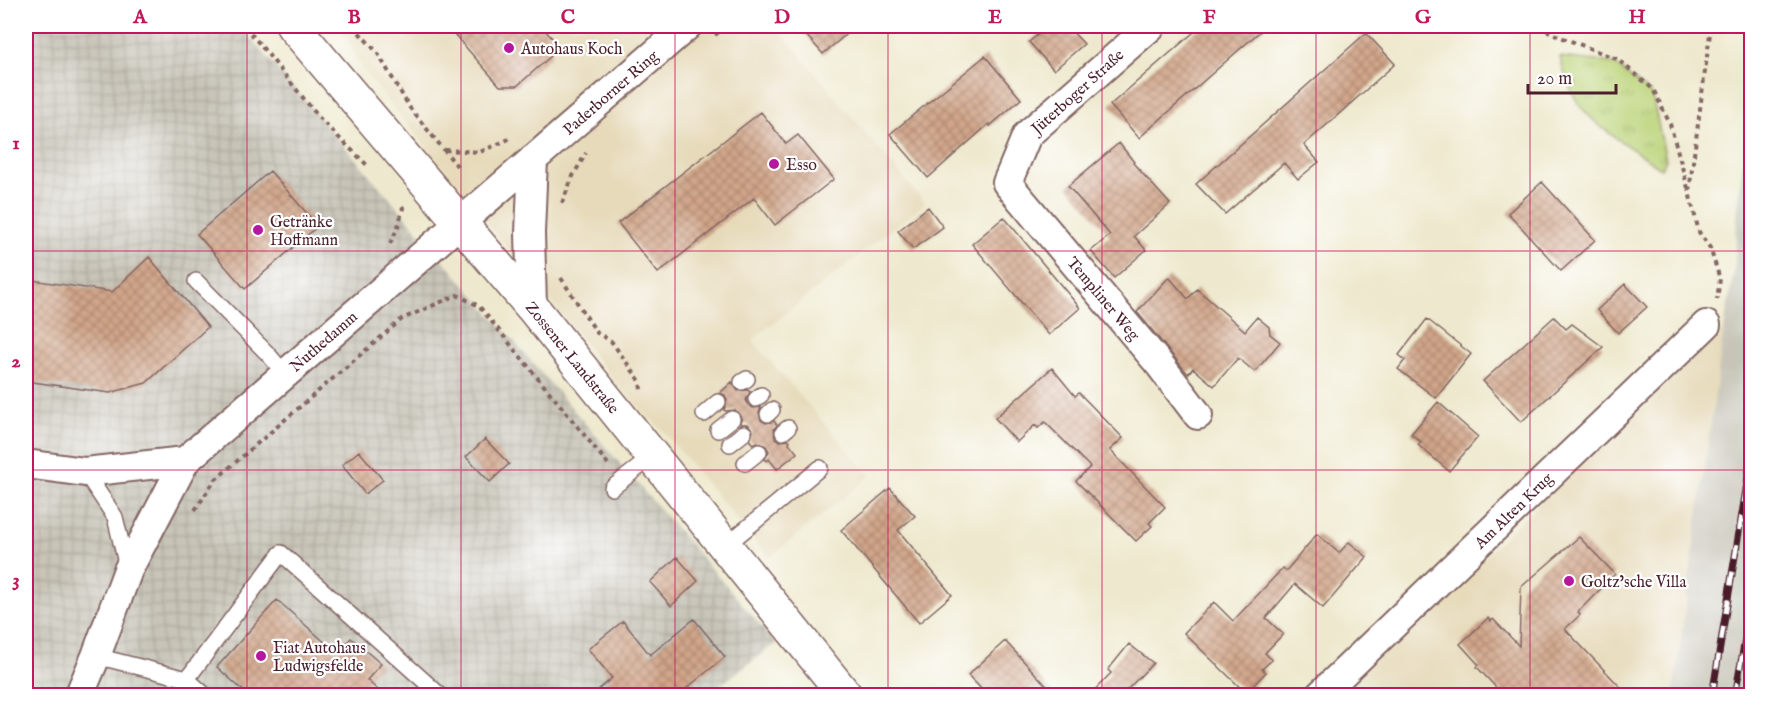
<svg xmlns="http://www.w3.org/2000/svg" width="1777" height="721" font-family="'IM FELL English',serif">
<defs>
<pattern id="industrial-grid" width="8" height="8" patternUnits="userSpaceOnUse" patternTransform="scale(1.5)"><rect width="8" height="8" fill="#c8c4b8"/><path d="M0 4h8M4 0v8" fill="none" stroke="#ada89e"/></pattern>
<pattern id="park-tufts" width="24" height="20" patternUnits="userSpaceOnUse" patternTransform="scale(1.5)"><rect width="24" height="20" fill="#bbd378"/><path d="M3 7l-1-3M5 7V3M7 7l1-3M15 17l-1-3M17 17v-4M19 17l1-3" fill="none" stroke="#a2b568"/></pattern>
<pattern id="building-cross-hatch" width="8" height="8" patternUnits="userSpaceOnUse" patternTransform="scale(1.5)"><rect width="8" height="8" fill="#d1a68a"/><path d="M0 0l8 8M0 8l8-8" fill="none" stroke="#ac8771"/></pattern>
</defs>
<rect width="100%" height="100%" fill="#fff"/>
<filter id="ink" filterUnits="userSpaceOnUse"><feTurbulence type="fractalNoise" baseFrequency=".0167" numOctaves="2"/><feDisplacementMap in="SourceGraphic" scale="12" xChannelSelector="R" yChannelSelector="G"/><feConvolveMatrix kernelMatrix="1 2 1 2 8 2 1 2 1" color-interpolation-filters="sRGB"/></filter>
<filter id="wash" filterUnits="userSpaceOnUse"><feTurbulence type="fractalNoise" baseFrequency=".008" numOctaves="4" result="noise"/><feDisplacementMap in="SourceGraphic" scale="24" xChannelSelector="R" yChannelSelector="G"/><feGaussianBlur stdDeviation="1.35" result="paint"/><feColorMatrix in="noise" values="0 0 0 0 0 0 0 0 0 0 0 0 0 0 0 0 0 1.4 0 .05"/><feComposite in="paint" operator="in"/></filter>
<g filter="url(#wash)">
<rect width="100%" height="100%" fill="#eee9ce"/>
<path fill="#e6daba" d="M338 26H775L925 203 752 340 870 476 769 558 665 433 621 389 365 72Z
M1724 329 1673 695H1338Z"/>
<path fill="url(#industrial-grid)" d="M26 26H240L776 643 707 695H26Z"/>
<path fill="#c8c4b8" d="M1751 91V695H1673L1724 329 1735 262 1737 217Z"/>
<path fill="url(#park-tufts)" stroke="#827952" stroke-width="1.5" d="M1560 57 1613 63 1652 95 1666 160 1661 168C1635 150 1603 133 1582 108 1571 94 1564 74 1560 57Z"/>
<g id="blocks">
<path fill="url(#building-cross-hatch)" d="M447 26H541L553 39 551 56 517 86H500Z
M798 26H856L823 54Z
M1048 26H1067L1084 44 1054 70 1029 42Z
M1201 26H1266L1139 138 1110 105Z
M1366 33 1395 64 1304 145 1319 162 1309 170 1298 179 1284 163 1225 214 1196 184Z
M985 56 1021 99 990 126 989 124 928 178 890 134Z
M761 112 786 144 798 135 834 179 775 225 754 198 658 273 618 223Z
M1119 143 1134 162 1133 163 1170 204 1134 236 1146 250 1114 278 1091 251 1110 235 1068 186Z
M270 171 318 226 245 289 197 234Z
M1542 182 1595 240 1561 271 1508 213Z
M928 207 943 227 913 249 898 231Z
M1004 217 1080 308 1049 335 972 244Z
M149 257 208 327 146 383 110 393 26 381V279L112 292Z
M1169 277 1188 299 1197 289 1245 331 1257 317 1269 327 1270 334 1280 342 1255 372 1238 358 1214 386 1193 368 1188 374 1137 312Z
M1625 284 1647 307 1618 333 1597 310Z
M1554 317 1566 329 1572 324 1603 347 1521 422 1483 381Z
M1427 319 1471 354 1436 398 1398 369 1405 360 1399 355Z
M1052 368 1075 396 1079 393 1123 438 1110 450 1165 507 1149 523 1152 526 1136 541 1076 481 1090 467 1045 422 1038 428 1035 425 1017 442 995 418Z
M732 382 738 391 748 390 750 392 746 400 748 405 753 408 761 407 759 412 761 420 766 423 774 421 777 425 774 429 775 438 780 441 789 440 790 441 789 443 797 453 777 469 769 459 767 461 765 459 769 451 766 446 758 442 753 444 750 441 753 431 748 424H740L742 418 739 413 735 410 726 411 724 410 727 400 725 395 720 393Z
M1438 402 1478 437 1449 471 1418 445 1421 442 1411 434Z
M485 439 509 464 490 482 466 457Z
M359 451 383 480 365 494 342 465Z
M890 488 915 516 898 530 952 595 919 623 841 530Z
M1317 534 1339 553 1349 542 1367 557 1323 608 1295 584 1266 618 1283 634 1265 653 1272 660 1262 669 1266 672 1246 693 1184 633 1214 602 1233 621 1283 568 1286 571Z
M1579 537 1615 574 1578 612 1580 615 1565 629 1629 696H1504L1477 667 1479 665 1460 644 1488 618 1491 621 1493 619 1519 646 1521 587Z
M677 557 698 581 671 606 650 582Z
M277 600 337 653 351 638 381 664 367 680 384 696H249L217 667Z
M694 619 725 657 677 696H591L612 678 588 649 623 621 650 655Z
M1005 641 1056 696H988L968 675Z
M1129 644 1153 663 1121 696H1089L1111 673 1108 670Z"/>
</g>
</g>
<g filter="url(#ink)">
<use href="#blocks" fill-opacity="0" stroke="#836664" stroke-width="1.5"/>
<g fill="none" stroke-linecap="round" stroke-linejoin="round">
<g stroke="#836664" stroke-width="18">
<path id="lane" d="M196 281 268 354 285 374
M742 382 747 379
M756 399 761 395
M704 414 718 402
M768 414 772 410
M718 430 732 419
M783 432 788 428
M730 444 744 433
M745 463 759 452
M85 472 115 517 127 567
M612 488 653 456
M725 546 820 468
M96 656 187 679 206 696
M187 679 281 553 441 696"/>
</g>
<g stroke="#836664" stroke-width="32">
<path id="street" d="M1151 26 1027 135 1007 183 1160 365 1198 415
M532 307 530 233 533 159
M26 464 85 472 185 461
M79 696 96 656 128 570 185 461 687 26
M1319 696 1706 325"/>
</g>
<g stroke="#836664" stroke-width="36">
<path id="secondary" d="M293 26 532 307 846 696"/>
</g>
<path stroke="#836664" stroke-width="4" stroke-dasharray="4.5 4.5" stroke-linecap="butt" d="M245 26 322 121 367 165
M353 26 377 52 410 108 457 166
M1538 26 1558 36 1617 59 1653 89 1670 124 1688 188
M1711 26 1689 192 1699 232 1710 248 1720 279 1717 299
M715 35 726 26
M445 150 480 152 509 139
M562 203 573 176 586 153
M390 244 398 227 403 208 401 204
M561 278 597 333 611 341 640 381 641 390
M195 510 215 480 402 319 457 295 479 306 608 464"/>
<use href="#lane" stroke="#fff" stroke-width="15"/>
<use href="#street" stroke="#fff" stroke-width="28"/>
<use href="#secondary" stroke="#fff" stroke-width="33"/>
<g stroke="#4a1f2b" stroke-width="7">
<path id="rail" d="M1712 696 1752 453
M1735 696 1752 599"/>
</g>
<use href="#rail" stroke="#fff" stroke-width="4.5" stroke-dasharray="14" stroke-linecap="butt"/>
</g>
</g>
<path fill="none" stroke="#c2185b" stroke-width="1.5" stroke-opacity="0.55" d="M247 26V696M461 26V696M675 26V696M888 26V696M1102 26V696M1316 26V696M1530 26V696M26 251H1752M26 470H1752"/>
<g fill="#b5179e" stroke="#fff" stroke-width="2">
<circle cx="509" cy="48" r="6"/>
<circle cx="774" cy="164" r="6"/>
<circle cx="258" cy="230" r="6"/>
<circle cx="1569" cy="581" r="6"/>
<circle cx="261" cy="656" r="6"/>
</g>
<g text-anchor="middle" stroke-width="4.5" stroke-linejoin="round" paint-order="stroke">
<g font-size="16" fill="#4a1f2b" stroke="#fff" text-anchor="start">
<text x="521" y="54">Autohaus Koch</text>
<text x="786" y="170">Esso</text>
<text x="270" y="227">Getränke<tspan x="270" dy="18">Hoffmann</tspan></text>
<text x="1581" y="587">Goltz’sche Villa</text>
<text x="273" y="653">Fiat Autohaus<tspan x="273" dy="18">Ludwigsfelde</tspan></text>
</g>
<g font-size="16" fill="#4a1f2b" stroke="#fff">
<text transform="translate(1077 91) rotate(-42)" y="6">Jüterboger Straße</text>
<text transform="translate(610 92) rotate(-41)" y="6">Paderborner Ring</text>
<text transform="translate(1104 298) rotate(50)" y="6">Templiner Weg</text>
<text transform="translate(323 341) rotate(-41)" y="6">Nuthedamm</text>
<text transform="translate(573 357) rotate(51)" y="6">Zossener Landstraße</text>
<text transform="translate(1513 510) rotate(-44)" y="6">Am Alten Krug</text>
</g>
</g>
<rect width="1777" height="721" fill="none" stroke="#fff" stroke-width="66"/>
<path d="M1528 84v9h88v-9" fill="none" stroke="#4a1f2b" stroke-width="3"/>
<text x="1537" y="84" font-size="18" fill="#4a1f2b" stroke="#ffffff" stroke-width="4.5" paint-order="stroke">20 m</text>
<rect x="33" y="33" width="1711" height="655" fill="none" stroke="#c2185b" stroke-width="2"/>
<g font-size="20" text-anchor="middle" font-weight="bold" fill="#c2185b">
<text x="140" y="23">A</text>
<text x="354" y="23">B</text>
<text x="568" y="23">C</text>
<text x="782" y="23">D</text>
<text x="995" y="23">E</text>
<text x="1209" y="23">F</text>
<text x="1423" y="23">G</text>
<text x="1637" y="23">H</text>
<text x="16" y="149">1</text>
<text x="16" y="367">2</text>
<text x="16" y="586">3</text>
</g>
</svg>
